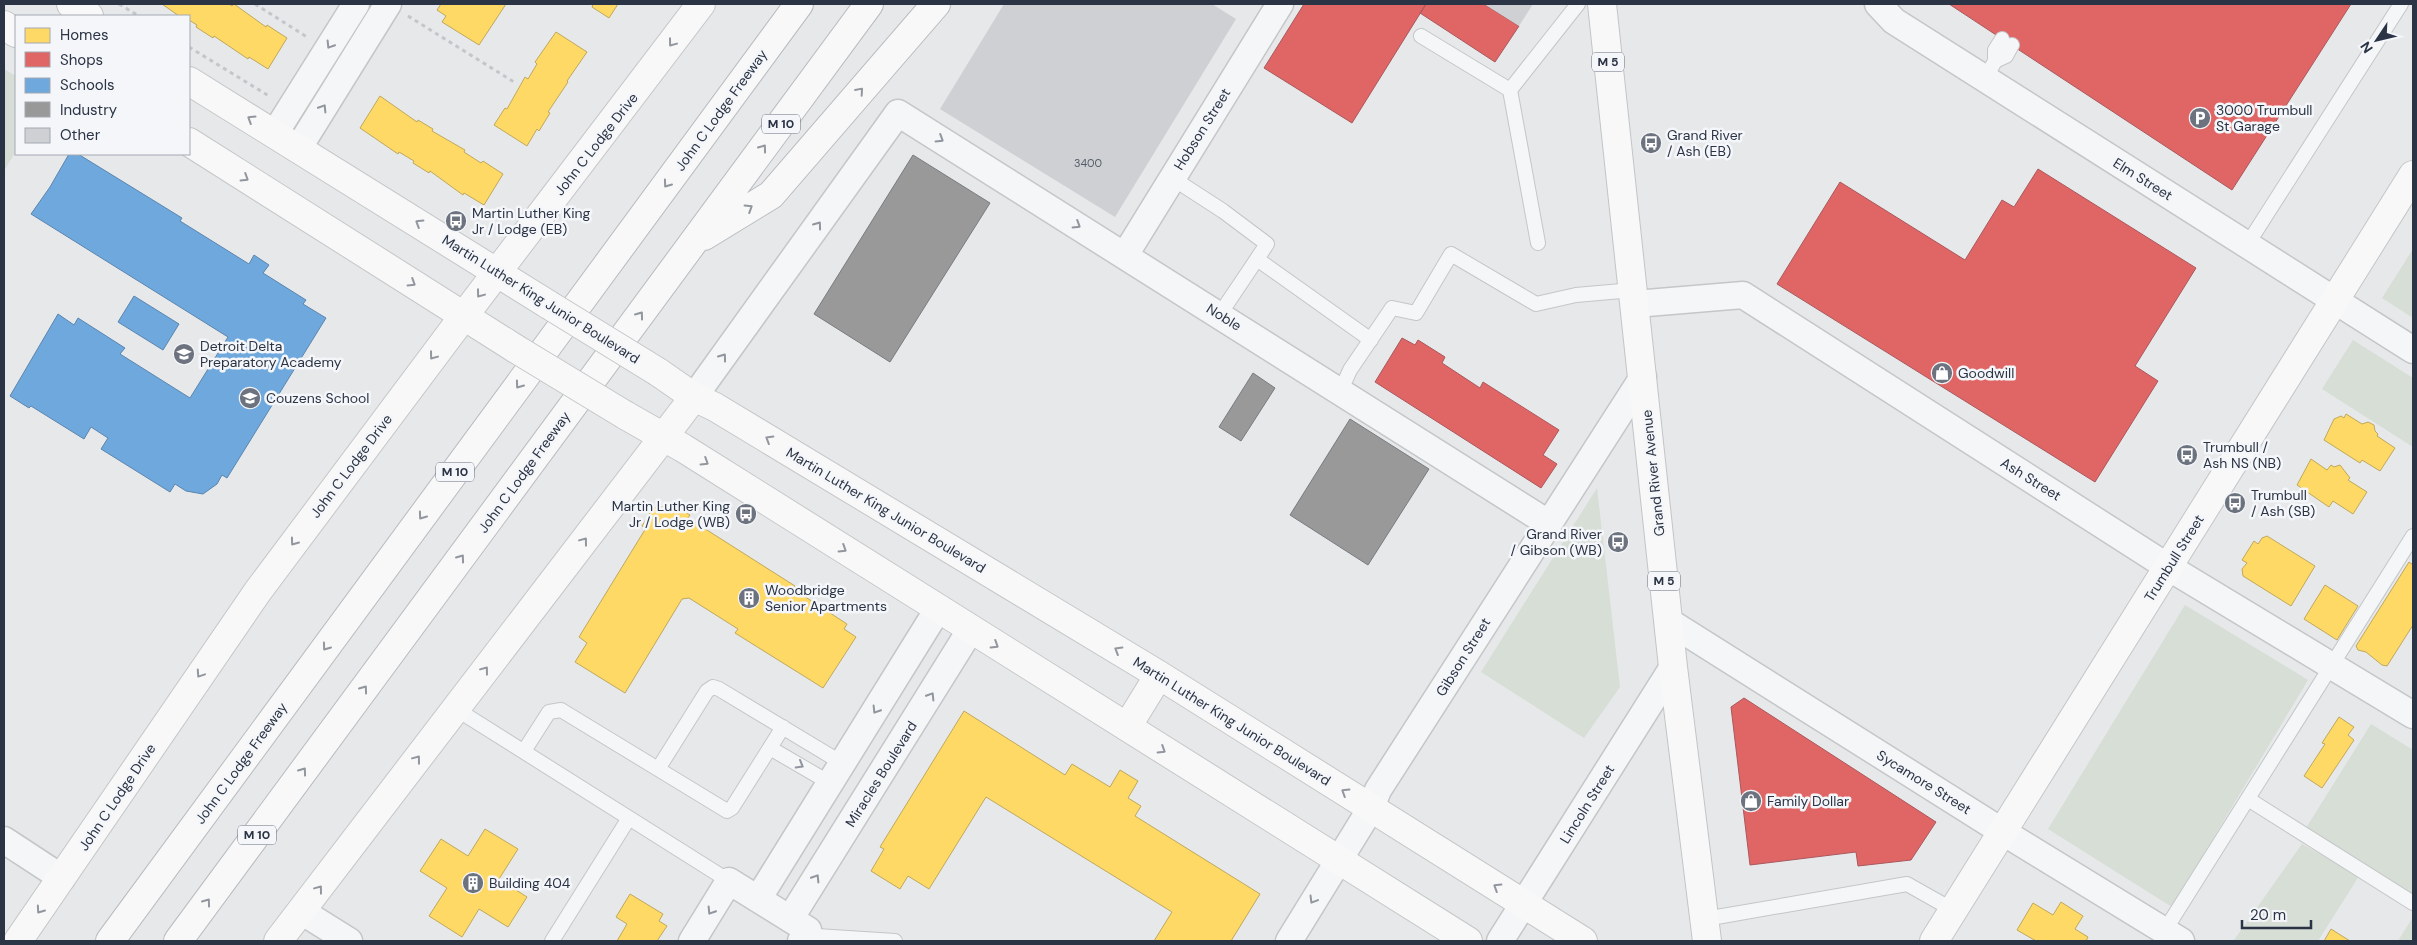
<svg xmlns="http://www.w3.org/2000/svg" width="2417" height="945" font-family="'DM Sans',sans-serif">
<rect width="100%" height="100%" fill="#e6e8ea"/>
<path fill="#d6ded6" d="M4 69 16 76V151L4 171Z
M2413 249V318L2382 298Z
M2353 340 2413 378V447L2322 389Z
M1597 488 1620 687 1584 738 1481 672Z
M2185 605 2308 680 2172 907 2048 829Z
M2371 724 2413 750V895L2306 828Z
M2302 844 2359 876 2318 941 2234 940Z
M2413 917V941H2398Z"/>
<path fill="#ffd966" stroke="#bfa85c" d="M162 4H229L232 6 234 4 266 27 267 25 287 38 268 69 249 57 248 59 214 36 213 38 196 27 197 25 189 20V16H179Z
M441 4H506L479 45 442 22 446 16 437 10Z
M593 4H618L609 18 592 7Z
M556 32 587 52 567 81 568 82 548 112 550 113 539 131 537 129 527 146 494 125 505 108 507 109 525 77 528 79 537 64 535 62Z
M380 96 417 122 418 120 433 129 432 131 465 150 464 152 481 163 483 161 503 174 484 205 464 193 463 195 430 171 429 173 413 163 414 161 399 152 398 154 360 128Z
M2346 414 2362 424 2368 422 2374 425 2375 431 2378 434 2377 436 2395 448 2380 471 2362 460 2360 463 2324 440 2334 419 2341 416 2344 418Z
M2311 459 2327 470 2331 465 2334 467 2340 465 2350 478 2348 480 2367 492 2353 514 2333 501 2329 507 2297 485Z
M675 505 690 515 688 518 795 586 793 589 847 624 844 629 856 637 823 688 735 633 738 629 689 598 682 599 625 693 575 662 587 643 579 637 646 528 642 526 653 508Z
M2267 536 2315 566 2291 606 2243 576 2242 569 2247 563 2242 560 2254 541 2258 544 2262 538Z
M2409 562 2413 565V625L2387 666 2382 665 2366 652 2358 650 2356 646Z
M2325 585 2358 606 2337 640 2304 619Z
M964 711 1065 775 1072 764 1110 787 1120 770 1138 781 1128 798 1141 806 1135 816 1260 894 1231 941H1154L1172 912 986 797 929 889 908 876 900 889 871 871 884 849 880 847Z
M2339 717 2354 727 2348 735 2354 740 2322 788 2304 776 2325 744 2322 743Z
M485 829 518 849 499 879 527 897 508 927 479 909 462 937 429 916 447 888 420 871 441 839 468 856Z
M630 894 663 914 659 921 667 926 657 941H617L627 924 616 917Z
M2061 902 2083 916 2075 929 2088 937 2086 941H2036L2017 930 2033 903 2053 915Z
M2331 929 2350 941H2324Z"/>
<path fill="#e06666" stroke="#aa575c" d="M1304 4H1426L1352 123 1264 68Z
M1426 4H1484L1519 26 1495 62 1420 13Z
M1949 4H2351L2232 190Z
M2038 169 2196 268 2135 366 2158 381 2095 482 1777 284 1840 182 1965 260 2002 200 2014 207Z
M1402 338 1415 345 1418 340 1445 357 1442 363 1480 388 1483 382 1559 430 1543 455 1557 464 1541 488 1375 382Z
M1744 698 1936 822 1911 860 1858 866 1856 852 1750 865 1731 707Z"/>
<path fill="#6fa8dc" stroke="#5b85af" d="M69 154H78L182 218 180 221 249 264 254 255 269 265 263 273 306 300 303 304 326 318 227 478 222 475 217 484 203 494 186 491 175 484 170 492 101 449 108 438 91 427 84 439 31 406 29 408 10 396 58 314 74 325 78 318 125 348 120 354 190 398 228 337 31 214 50 187Z
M134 296 179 324 163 350 118 322Z"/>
<path fill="#999" stroke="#787b80" d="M913 155 990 203 890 362 814 314Z
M1253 373 1275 388 1241 441 1219 427Z
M1350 419 1429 469 1368 565 1290 515Z"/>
<path fill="#ced0d3" d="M1004 4H1212L1236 19 1115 217 940 109Z
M1484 4H1533L1519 26Z"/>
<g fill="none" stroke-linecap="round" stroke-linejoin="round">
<g stroke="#c4c6c8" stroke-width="16">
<path id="lane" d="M1421 36 1510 90
M1995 61V50L2002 39
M1985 79 1995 61 2006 56 2012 45
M1172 178 1223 211 1267 244 1220 314
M1538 243 1510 90 1578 4
M2247 245 2401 4
M1257 259 1371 340
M1341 390 1350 370 1392 308 1416 313 1451 254 1536 304 1576 295 1633 290
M456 709 729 881
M783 727 732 808 727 811 658 769 707 691 713 687 719 689 842 763
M770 748 830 783
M524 751 549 712 561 710 658 769
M2248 799 2413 903
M1705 919 1907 884 1953 910
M2162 935 2413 536
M817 936 895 941
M552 941 629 818"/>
</g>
<g stroke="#c4c6c8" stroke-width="29">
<path id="street" d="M1878 4 1894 21 2413 350
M275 133 356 4
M298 149 388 4
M1125 255 1280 4
M1635 304 1743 295 2168 567 2413 715
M694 397 898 113 1548 523
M1668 621 2003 832 2181 941
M4 840 62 878
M758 899 938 609
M301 911 349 941
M790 919 971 629
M692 941 729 881 808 930 801 941
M1289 941 1371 808 1378 790 1643 377
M1500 941 1673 667"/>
</g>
<g stroke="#c4c6c8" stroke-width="30">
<path id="secondary" d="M71 4 89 16
M4 25 16 33
M189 81 549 305
M189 142 516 349
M658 372 694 397 715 407 1159 675 1583 941
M625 415 683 448 1468 941
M1127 727 1159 675
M18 941 258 591 463 317 701 4
M278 941 694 397
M1934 941 2413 175"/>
</g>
<g stroke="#c2c5c8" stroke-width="30">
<path id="primary" d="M1602 4 1673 667 1707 941"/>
</g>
<g stroke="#b8bbbf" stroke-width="30">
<path id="highway" d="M704 236 771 195 936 4
M110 941 799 4
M178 941 869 4"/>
</g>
<path stroke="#c5c6ca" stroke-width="3" stroke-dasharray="4 4" stroke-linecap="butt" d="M119 4 139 16
M255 4 307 37
M408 16 514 82
M189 47 269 96"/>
<use href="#lane" stroke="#f5f6f7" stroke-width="14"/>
<use href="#street" stroke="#f5f6f7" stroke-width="26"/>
<use href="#secondary" stroke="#f8f8f8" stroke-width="28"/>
<use href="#primary" stroke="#f8f8f8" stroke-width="28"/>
<use href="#highway" stroke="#f8f8f8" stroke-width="28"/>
<g stroke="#c4c6c8" stroke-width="30" stroke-linecap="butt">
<path id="secondary-bridge" d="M549 305 658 372
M516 349 625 415"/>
</g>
<use href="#secondary-bridge" stroke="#f8f8f8" stroke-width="28"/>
</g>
<defs><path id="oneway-chevron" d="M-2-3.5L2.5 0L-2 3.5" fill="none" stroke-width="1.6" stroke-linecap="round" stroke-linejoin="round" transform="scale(1.25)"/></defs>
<g stroke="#92969e">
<use href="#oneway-chevron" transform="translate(672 43) rotate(127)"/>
<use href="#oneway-chevron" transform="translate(860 91) rotate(-49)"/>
<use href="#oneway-chevron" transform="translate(251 119) rotate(-148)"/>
<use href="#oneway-chevron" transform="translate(763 148) rotate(-54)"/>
<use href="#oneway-chevron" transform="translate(245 178) rotate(32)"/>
<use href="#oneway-chevron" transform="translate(667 184) rotate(126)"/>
<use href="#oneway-chevron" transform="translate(749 208) rotate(-32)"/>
<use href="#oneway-chevron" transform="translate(419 223) rotate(-148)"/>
<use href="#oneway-chevron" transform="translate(412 283) rotate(32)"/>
<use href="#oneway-chevron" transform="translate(480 294) rotate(127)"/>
<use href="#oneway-chevron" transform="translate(640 315) rotate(-54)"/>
<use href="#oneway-chevron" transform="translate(433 356) rotate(127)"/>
<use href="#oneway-chevron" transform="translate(519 385) rotate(126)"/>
<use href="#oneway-chevron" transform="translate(769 439) rotate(-149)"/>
<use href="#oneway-chevron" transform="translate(705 462) rotate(32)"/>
<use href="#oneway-chevron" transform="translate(422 516) rotate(126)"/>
<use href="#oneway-chevron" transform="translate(584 541) rotate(-53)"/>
<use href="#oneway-chevron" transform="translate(294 542) rotate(126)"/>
<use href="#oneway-chevron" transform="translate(843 549) rotate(32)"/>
<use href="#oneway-chevron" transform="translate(461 558) rotate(-54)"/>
<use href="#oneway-chevron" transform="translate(995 645) rotate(32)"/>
<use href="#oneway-chevron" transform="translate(326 647) rotate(126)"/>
<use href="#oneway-chevron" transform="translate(1118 650) rotate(-149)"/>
<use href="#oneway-chevron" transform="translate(485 670) rotate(-53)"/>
<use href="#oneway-chevron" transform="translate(200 674) rotate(124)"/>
<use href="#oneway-chevron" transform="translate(364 689) rotate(-54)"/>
<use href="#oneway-chevron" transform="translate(1162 750) rotate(32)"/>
<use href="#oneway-chevron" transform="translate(417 759) rotate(-53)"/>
<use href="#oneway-chevron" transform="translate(303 771) rotate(-54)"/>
<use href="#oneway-chevron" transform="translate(1345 792) rotate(-148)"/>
<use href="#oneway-chevron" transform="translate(1497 887) rotate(-148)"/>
<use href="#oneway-chevron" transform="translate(319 889) rotate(-53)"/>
<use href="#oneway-chevron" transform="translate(207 902) rotate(-54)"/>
<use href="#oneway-chevron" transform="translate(40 910) rotate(125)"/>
</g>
<g stroke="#90959e">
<use href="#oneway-chevron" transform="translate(330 45) rotate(122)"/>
<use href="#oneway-chevron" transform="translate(323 108) rotate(-58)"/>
<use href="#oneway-chevron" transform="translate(940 139) rotate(32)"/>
<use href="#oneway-chevron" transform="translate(818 225) rotate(-54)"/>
<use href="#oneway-chevron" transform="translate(1077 225) rotate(32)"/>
<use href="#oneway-chevron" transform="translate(723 357) rotate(-54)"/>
<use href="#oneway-chevron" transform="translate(931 696) rotate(-58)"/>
<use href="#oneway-chevron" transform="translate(876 710) rotate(122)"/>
<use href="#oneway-chevron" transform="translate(800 765) rotate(30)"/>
<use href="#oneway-chevron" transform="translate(816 878) rotate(-58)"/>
<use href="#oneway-chevron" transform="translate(1313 900) rotate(121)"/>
<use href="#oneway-chevron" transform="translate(711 911) rotate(122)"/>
</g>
<defs>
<g id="parking-disc" transform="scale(1.125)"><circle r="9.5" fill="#6c737f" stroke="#f4f6f9"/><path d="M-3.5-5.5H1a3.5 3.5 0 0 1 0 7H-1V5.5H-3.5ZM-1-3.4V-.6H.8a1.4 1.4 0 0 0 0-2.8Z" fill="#fff"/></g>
<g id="bus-disc" transform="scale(1.125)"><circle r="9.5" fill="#6c737f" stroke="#f4f6f9"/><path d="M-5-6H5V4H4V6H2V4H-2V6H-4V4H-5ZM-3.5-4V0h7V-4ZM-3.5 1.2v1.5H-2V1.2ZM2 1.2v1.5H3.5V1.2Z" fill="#fff"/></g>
<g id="school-disc" transform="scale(1.125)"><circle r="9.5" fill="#6c737f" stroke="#f4f6f9"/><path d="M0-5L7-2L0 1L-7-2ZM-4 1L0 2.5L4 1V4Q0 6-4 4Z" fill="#fff"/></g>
<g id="shop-disc" transform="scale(1.125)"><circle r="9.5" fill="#6c737f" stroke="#f4f6f9"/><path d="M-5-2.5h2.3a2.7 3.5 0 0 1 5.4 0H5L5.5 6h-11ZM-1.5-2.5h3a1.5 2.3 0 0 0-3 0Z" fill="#fff"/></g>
<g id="building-disc" transform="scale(1.125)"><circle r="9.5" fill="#6c737f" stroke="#f4f6f9"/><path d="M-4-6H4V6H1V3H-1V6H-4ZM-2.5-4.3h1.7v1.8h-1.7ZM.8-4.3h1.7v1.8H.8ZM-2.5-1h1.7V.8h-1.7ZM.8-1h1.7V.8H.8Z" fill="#fff"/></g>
</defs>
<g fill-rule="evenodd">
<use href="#parking-disc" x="2200" y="118"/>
<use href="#bus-disc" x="1651" y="143"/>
<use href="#bus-disc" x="456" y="221"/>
<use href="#school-disc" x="184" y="354"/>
<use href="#shop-disc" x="1942" y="373"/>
<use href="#school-disc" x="250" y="398"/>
<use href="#bus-disc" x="2187" y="455"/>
<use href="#bus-disc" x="2235" y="503"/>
<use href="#bus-disc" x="746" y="514"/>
<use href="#bus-disc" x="1618" y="542"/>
<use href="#building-disc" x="749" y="598"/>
<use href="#shop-disc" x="1751" y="801"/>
<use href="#building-disc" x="473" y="883"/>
</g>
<g text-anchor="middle" stroke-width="5" stroke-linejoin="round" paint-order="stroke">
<g font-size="11" fill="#545c69">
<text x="1088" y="167">3400</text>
</g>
<g fill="#f4f6f9" stroke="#676e7b" stroke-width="1">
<rect x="1592" y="52.5" width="32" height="19" rx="4"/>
<rect x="762" y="114.5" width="38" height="19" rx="4"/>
<rect x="436" y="462.5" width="38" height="19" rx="4"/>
<rect x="1648" y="571.5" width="32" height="19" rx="4"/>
<rect x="238" y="825.5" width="38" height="19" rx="4"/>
</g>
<g font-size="12" font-weight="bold" fill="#2b3445">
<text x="1608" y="66">M 5</text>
<text x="781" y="128">M 10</text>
<text x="455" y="476">M 10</text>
<text x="1664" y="585">M 5</text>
<text x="257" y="839">M 10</text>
</g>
<g font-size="14" fill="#2b3445" stroke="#f4f6f9">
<text transform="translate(721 110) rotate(-54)" y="5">John C Lodge Freeway</text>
<text transform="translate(1202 129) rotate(-58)" y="5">Hobson Street</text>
<text transform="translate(596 144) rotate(-52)" y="5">John C Lodge Drive</text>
<text transform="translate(2143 179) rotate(32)" y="5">Elm Street</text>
<text transform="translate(541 299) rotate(32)" y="5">Martin Luther King Junior Boulevard</text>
<text transform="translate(1224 317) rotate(32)" y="5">Noble</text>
<text transform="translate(351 466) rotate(-53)" y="5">John C Lodge Drive</text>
<text transform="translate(524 472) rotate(-54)" y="5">John C Lodge Freeway</text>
<text transform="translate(1653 473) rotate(-96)" y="5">Grand River Avenue</text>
<text transform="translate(2031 479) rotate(32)" y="5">Ash Street</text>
<text transform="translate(886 510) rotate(31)" y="5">Martin Luther King Junior Boulevard</text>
<text transform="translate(2174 558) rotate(-58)" y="5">Trumbull Street</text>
<text transform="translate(1463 657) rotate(-58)" y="5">Gibson Street</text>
<text transform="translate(1232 721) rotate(32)" y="5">Martin Luther King Junior Boulevard</text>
<text transform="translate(241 763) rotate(-54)" y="5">John C Lodge Freeway</text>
<text transform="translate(881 774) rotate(-58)" y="5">Miracles Boulevard</text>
<text transform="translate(1924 782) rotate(32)" y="5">Sycamore Street</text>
<text transform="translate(117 797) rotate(-56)" y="5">John C Lodge Drive</text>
<text transform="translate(1587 804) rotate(-58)" y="5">Lincoln Street</text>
</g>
<g font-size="14" fill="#2b3445" stroke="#f4f6f9" text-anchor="start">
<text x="2216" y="115">3000 Trumbull<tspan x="2216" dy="16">St Garage</tspan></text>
<text x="1667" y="140">Grand River<tspan x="1667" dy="16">/ Ash (EB)</tspan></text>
<text x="472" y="218">Martin Luther King<tspan x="472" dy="16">Jr / Lodge (EB)</tspan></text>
<text x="200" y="351">Detroit Delta<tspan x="200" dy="16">Preparatory Academy</tspan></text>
<text x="1958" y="378">Goodwill</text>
<text x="266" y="403">Couzens School</text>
<text x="2203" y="452">Trumbull /<tspan x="2203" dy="16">Ash NS (NB)</tspan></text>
<text x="2251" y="500">Trumbull<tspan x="2251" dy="16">/ Ash (SB)</tspan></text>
<text x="730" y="511" text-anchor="end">Martin Luther King<tspan x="730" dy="16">Jr / Lodge (WB)</tspan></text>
<text x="1602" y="539" text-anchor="end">Grand River<tspan x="1602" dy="16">/ Gibson (WB)</tspan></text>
<text x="765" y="595">Woodbridge<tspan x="765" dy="16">Senior Apartments</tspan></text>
<text x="1767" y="806">Family Dollar</text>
<text x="489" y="888">Building 404</text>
</g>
</g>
<rect width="2417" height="945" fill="none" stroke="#2b3445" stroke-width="10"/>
<rect x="15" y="15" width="175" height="140" fill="#f4f6f9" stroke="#a4a8b1"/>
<rect x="25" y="28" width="25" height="15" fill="#ffd966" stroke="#a4a8b1"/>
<text x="60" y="40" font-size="15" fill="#2b3445">Homes</text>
<rect x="25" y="52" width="25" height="15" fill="#e06666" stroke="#a4a8b1"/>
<text x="60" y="65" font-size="15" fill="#2b3445">Shops</text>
<rect x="25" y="78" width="25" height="15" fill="#6fa8dc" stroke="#a4a8b1"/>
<text x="60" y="90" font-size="15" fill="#2b3445">Schools</text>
<rect x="25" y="102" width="25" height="15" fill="#999999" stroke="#a4a8b1"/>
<text x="60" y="115" font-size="15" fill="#2b3445">Industry</text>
<rect x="25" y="128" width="25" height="15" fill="#ced0d3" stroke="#a4a8b1"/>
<text x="60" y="140" font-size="15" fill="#2b3445">Other</text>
<g transform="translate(2377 40) rotate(235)" stroke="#f4f6f9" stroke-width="4" paint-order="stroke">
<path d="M0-4L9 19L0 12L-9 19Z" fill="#2b3445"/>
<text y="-8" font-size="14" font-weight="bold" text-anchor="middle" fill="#2b3445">N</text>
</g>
<path d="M2242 920v8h69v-8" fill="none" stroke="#2b3445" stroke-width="2.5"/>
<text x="2250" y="920" font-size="15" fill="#2b3445" stroke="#f4f6f9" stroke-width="4" paint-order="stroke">20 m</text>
</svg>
